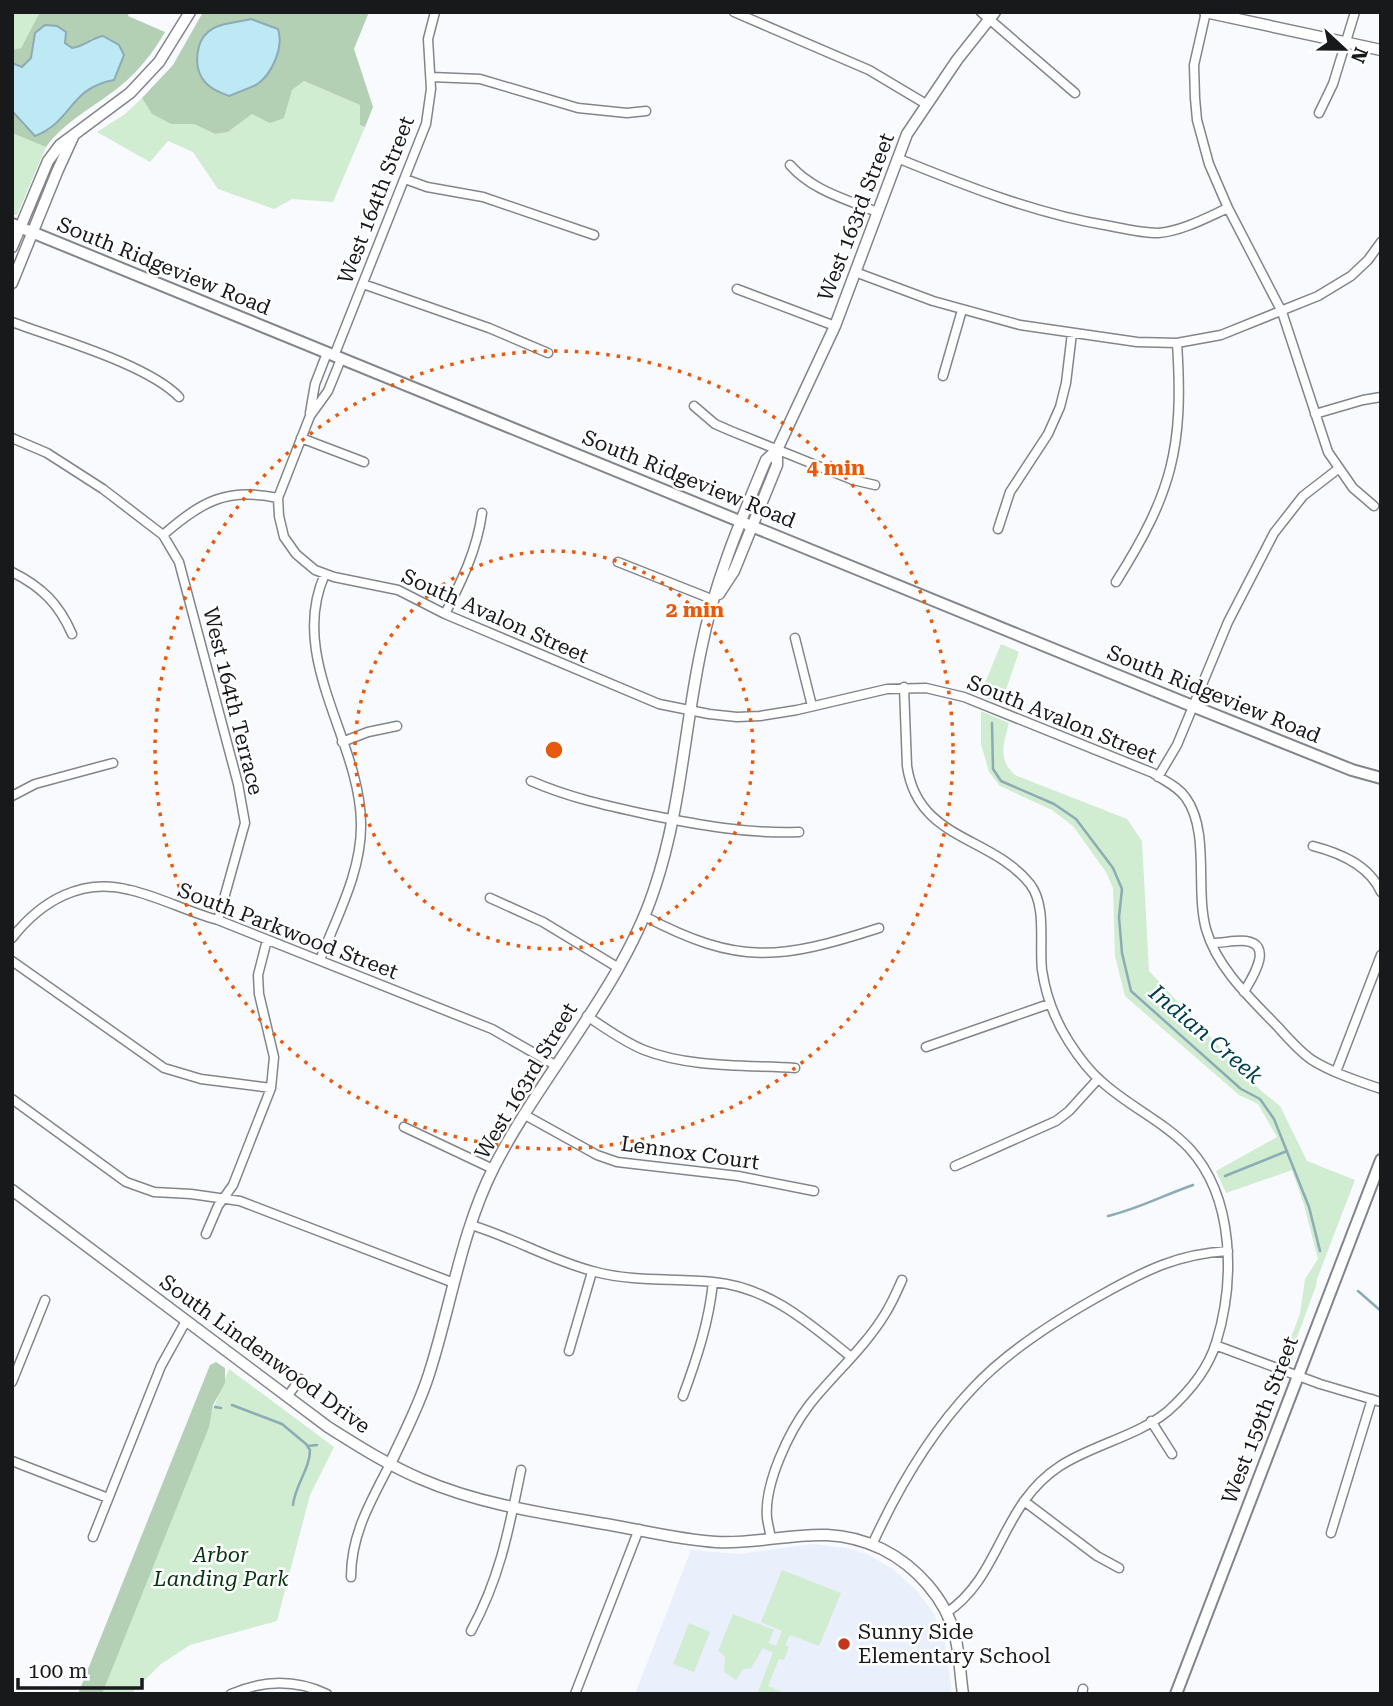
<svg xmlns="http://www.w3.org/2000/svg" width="1393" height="1706" font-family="'Roboto Serif',serif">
<rect width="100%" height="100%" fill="#f8fafe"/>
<path fill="#e9effb" d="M813 1544 847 1548 869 1555 893 1569 918 1592 934 1614 945 1643 952 1694H635L691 1550 739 1554Z"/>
<path fill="#d0ecd1" d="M12 12H40L21 48 12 50Z
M304 81 360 105V125L365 127 333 202 292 199 274 209 218 189 193 152 168 141 150 162 97 132 125 114 142 98 152 114 171 124H194L215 134 228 132 252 114 284 118 292 90Z
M12 133 46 147 17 215H14Z
M1001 644 1019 652 1001 704 980 695Z
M981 711 1009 723C1004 743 997 759 1015 775L1127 819 1142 841 1149 971 1259 1089 1280 1106 1307 1161 1355 1180 1317 1279 1316 1286 1293 1348V1361L1291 1362 1282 1360 1300 1314 1305 1279 1318 1259 1304 1205 1292 1170 1226 1193 1216 1171 1277 1137 1258 1104 1239 1095 1125 996 1115 956 1113 888 1106 872 1073 826 1052 810 1000 786 989 772 981 744Z
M229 1369 334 1447 310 1495 277 1621 190 1645 161 1664 131 1694H99Z
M782 1570 841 1593 819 1646 790 1635 785 1645 789 1647 784 1660 779 1659 768 1686 786 1694H757L773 1653 763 1648 751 1668 743 1669 736 1680 724 1672 725 1656 718 1651 733 1614 774 1630 768 1643 776 1646 782 1631 761 1622Z
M689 1623 710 1632 694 1672 673 1664Z"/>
<path fill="#b3cfb4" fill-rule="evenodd" d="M40 12H129L128 16 165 32C153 53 138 72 119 87 94 107 65 121 46 147L12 133V111L24 126 49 130 83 91 98 83 92 38 84 46 72 48 65 43 35 34 31 58 22 68 12 63V50L21 48Z
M203 12H369L354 49 373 107 365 127 360 125V105L304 81 292 90 284 118 270 123 252 114 228 132 215 134 194 124H171L152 114 142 98 173 65ZM251 19 274 64 258 84 229 96 201 77C192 28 208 29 251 19Z
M216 1362 225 1368V1383L213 1405 209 1427 102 1694H78L210 1365Z"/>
<path fill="#bde9f5" stroke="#8cabb4" stroke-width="2" d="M251 19 278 29C284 47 272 75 256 85 248 89 238 92 229 96 219 92 208 88 202 78 194 65 196 42 208 32 218 23 239 22 251 19Z
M45 25 57 26 66 32 65 43 72 48C85 46 91 38 103 36L119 45 124 55 114 80C69 88 73 121 35 136L12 111V63L22 67 31 58 35 33Z"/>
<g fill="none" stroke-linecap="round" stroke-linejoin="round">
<path stroke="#8cabb4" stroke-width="2.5" d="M992 723 993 769 1001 781 1054 804 1076 819 1113 868 1122 889 1119 917 1122 953 1131 991 1241 1089 1260 1099 1274 1119 1309 1207 1320 1251
M1225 1176 1287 1151
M1108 1216C1138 1209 1164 1195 1193 1185
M1358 1291 1381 1311
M232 1405 282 1424 306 1444 310 1450C310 1469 295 1485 293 1505
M215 1407 221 1408
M308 1446 317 1445"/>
<g stroke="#82858a" stroke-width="11">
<path id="minor" d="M734 12 869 70 926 104
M981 12 1075 93
M1206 12 1194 65 1195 98 1197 120 1209 164 1228 208 1282 312 1328 452 1353 488 1374 506
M431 77 480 79 578 108 627 113 646 111
M1319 113 1333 84 1355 12
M897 158C966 186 1036 214 1110 226 1125 229 1142 233 1158 233 1182 231 1206 218 1228 208
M790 165C813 191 846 199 877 212
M405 179 427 187 483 197 594 235
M855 272 933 301 1020 325 1137 342 1177 343 1221 335 1318 296 1351 276 1368 260 1381 242
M363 284 489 328 548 353
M737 289 835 326
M12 322C57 339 147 364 179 397
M334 356 426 124 431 89 428 39 435 12
M341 359 328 391 310 416 278 498 279 516 284 537 296 554 315 570 334 577 398 590 445 614 659 704 709 714 737 717 760 716 797 710 887 689 926 688 964 697 1153 773C1164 781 1178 786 1186 798 1210 832 1195 889 1206 929 1217 968 1250 998 1278 1027 1288 1038 1299 1051 1312 1060 1333 1073 1358 1081 1381 1089
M943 376 962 310
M694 406 715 424 731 431 853 480 875 485
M310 413 315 384 327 353
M1315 414 1363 400 1381 397
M12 438 47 453 103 489 163 535 179 562 238 784 245 823 218 920
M301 438 364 462
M998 529 1010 492 1048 434 1060 407 1066 383 1072 333
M163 535C201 502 226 487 278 498
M618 562 714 600
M12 572C42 587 59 604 72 634
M1116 582C1172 493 1184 448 1177 343
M445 614C462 580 477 550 482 513
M795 638 812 706
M904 687 907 766C918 841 991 835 1030 884 1047 906 1039 944 1042 970 1046 997 1055 1020 1069 1042 1078 1056 1089 1071 1101 1081 1128 1106 1163 1121 1189 1148 1235 1198 1235 1282 1216 1343 1208 1369 1188 1393 1168 1411 1138 1436 1092 1445 1060 1466 1000 1505 1001 1577 946 1613
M342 742 368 732 397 726
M1158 777 1177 745 1228 622 1274 533 1303 496 1338 469
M531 781C570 798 608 806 650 815 699 825 748 834 799 832
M12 796 35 784 113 763
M1313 846C1340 853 1369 865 1381 892
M490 898 543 922 617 967
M644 916C739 966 780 960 879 928
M12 938C41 901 82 877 130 890 160 897 188 912 218 920L492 1029 555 1065
M1212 943C1223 943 1235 940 1246 941 1274 945 1252 978 1244 992
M320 960C337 916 362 871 361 823 360 740 287 658 325 574
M12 961 164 1068 201 1079 271 1088
M587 1016C605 1028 624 1042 644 1050 690 1068 746 1065 795 1068
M926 1047 1049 1004
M1336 1072 1381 955
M12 1099 126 1182 154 1192 191 1194 240 1201 454 1283
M525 1115 597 1155 617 1162 738 1176 814 1191
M404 1127 493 1169
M955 1166 1056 1121 1069 1111 1098 1079
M471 1225C514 1238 552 1261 596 1272 634 1282 674 1278 713 1282 769 1287 809 1323 851 1357
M206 1234 218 1206 233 1185 271 1088 274 1057 259 994 258 975 267 940
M1215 1345 1320 1384 1381 1402
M569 1351 592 1272
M12 1382 45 1300
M683 1396C697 1358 709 1322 713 1282
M287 1397 300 1379
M1151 1421 1172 1454
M12 1461 108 1498
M1024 1501 1097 1556 1119 1568
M1331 1533 1372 1399
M93 1537 161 1366 186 1321
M771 1539C770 1532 768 1525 767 1518 764 1484 789 1431 810 1404 834 1374 865 1347 885 1314 892 1303 897 1291 902 1280
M872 1545C898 1488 930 1433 973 1388 1008 1350 1058 1319 1103 1294 1146 1270 1178 1254 1228 1251
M351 1577C351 1534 371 1501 390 1464
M471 1631C500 1578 509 1529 521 1470
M231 1694C263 1680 295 1679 327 1694
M575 1694 639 1529
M1082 1694 1083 1689"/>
</g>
<g stroke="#82858a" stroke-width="13">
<path id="tertiary" d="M1205 12 1381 50
M12 247 48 161 60 145 130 93 159 62 190 12
M12 283 57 172 73 137
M719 594 734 571 777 465V450
M12 1190 328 1427C358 1446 388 1465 421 1479 481 1505 547 1514 611 1525 645 1531 681 1540 716 1542 777 1545 822 1520 882 1549 916 1566 946 1599 955 1636 960 1655 960 1675 963 1694
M390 1464C404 1434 419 1406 429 1374 451 1306 461 1232 494 1167 541 1075 622 987 654 890 681 811 684 730 701 650 714 583 740 522 766 460L777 450 835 326 907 134 957 60 995 12"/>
</g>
<g stroke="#82858a" stroke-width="14">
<path id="secondary" d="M12 224 1185 703 1352 770 1381 778
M1176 1694 1381 1160"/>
</g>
<use href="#minor" stroke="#fff" stroke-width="8"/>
<use href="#tertiary" stroke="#fff" stroke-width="10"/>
<use href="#secondary" stroke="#fff" stroke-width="10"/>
</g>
<g fill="none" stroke="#e8590c" stroke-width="3.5" stroke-dasharray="3.5 7">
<circle cx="554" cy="750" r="199"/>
<circle cx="554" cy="750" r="399"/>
</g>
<circle fill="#c2361e" stroke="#fff" stroke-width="2.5" cx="844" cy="1644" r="7"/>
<g text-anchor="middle" stroke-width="5" stroke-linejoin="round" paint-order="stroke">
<g font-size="21" fill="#18191b" stroke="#fff">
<text transform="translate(376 200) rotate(-69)" y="7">West 164th Street</text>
<text transform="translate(856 217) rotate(-69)" y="7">West 163rd Street</text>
<text transform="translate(164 266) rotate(22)" y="7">South Ridgeview Road</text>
<text transform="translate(689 479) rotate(22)" y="7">South Ridgeview Road</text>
<text transform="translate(495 616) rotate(24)" y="7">South Avalon Street</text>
<text transform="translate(1214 694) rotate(22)" y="7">South Ridgeview Road</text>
<text transform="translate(233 701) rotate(76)" y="7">West 164th Terrace</text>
<text transform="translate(1062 719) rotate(22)" y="7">South Avalon Street</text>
<text transform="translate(288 931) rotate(21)" y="7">South Parkwood Street</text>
<text transform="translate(526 1081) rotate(-59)" y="7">West 163rd Street</text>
<text transform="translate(690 1153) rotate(8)" y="7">Lennox Court</text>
<text transform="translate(265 1354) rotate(36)" y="7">South Lindenwood Drive</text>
<text transform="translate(1260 1420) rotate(-69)" y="7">West 159th Street</text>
</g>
<g font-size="21" font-style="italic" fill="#06330f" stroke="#fff">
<text x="221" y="1562">Arbor<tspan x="221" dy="24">Landing Park</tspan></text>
</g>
<g font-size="21" fill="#18191b" stroke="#fff" text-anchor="start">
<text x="858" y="1639">Sunny Side<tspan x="858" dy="24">Elementary School</tspan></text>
</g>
<g font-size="23" font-style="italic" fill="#00404e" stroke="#fff">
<text transform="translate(1206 1034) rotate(40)" y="8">Indian Creek</text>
</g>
</g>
<circle cx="554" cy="750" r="10" fill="#e8590c" stroke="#fff" stroke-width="3.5"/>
<g font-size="21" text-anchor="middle" font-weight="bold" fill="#e8590c" stroke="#fff" stroke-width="5" stroke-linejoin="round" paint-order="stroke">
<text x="836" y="475">4 min</text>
<text x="695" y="617">2 min</text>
</g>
<rect width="1393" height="1706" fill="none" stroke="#18191b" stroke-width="28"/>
<g transform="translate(1344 49) rotate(112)" stroke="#ffffff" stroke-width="5" paint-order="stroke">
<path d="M0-5L12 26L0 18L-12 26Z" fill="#18191b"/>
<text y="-10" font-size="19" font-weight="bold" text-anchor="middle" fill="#18191b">N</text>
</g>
<path d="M18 1678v10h124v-10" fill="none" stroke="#18191b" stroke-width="3.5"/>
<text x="28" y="1678" font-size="21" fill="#18191b" stroke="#ffffff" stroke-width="5" paint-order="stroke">100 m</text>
</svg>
